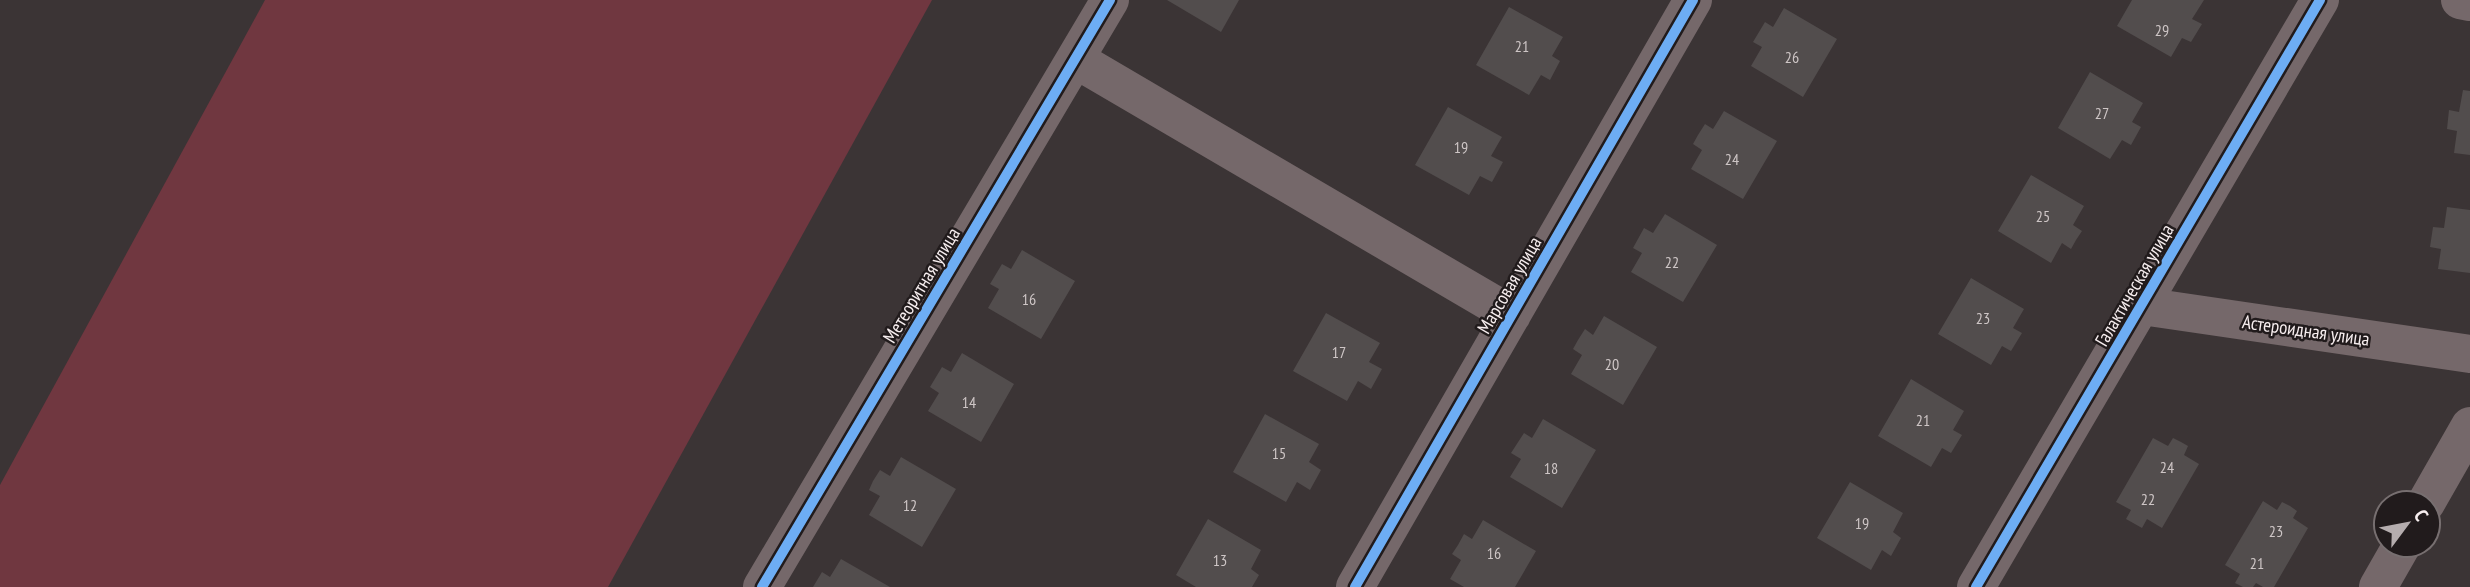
<svg xmlns="http://www.w3.org/2000/svg" width="2470" height="587" font-family="'PT Sans Narrow',sans-serif">
<rect width="100%" height="100%" fill="#3b3435"/>
<path fill="#703740" d="M265 0H932L608 587H0V485Z"/>
<path fill="#524d4d" d="M1167 0H1239L1221 32Z
M2132 0H2204L2192 19 2202 24 2191 42 2182 38 2171 57 2117 26Z
M1509 7 1563 37 1552 56 1560 61 1550 80 1541 75 1529 95 1476 65Z
M1784 8 1837 39 1803 97 1751 66 1762 47 1753 42 1765 22 1773 27Z
M2090 72 2143 103 2132 122 2141 127 2131 145 2122 140 2110 159 2058 128Z
M2463 90 2470 91V155L2454 153 2457 131 2447 129 2449 110 2459 112Z
M1448 107 1502 137 1491 156 1503 162 1492 182 1480 176 1469 195 1415 165Z
M1724 111 1777 141 1743 199 1691 169 1702 150 1693 144 1698 135 1705 124 1713 129Z
M2031 175 2084 206 2073 225 2082 231 2076 240 2071 249 2062 243 2051 263 1998 231Z
M2447 207 2470 210V273L2438 269 2441 249 2430 247 2433 227 2444 228Z
M1665 214 1717 245 1683 302 1631 272 1642 253 1633 248 1644 228 1653 233Z
M1022 250 1075 281 1041 339 988 308 999 289 990 284 1002 264 1011 269Z
M1971 278 2024 309 2013 328 2022 333 2011 351 2002 346 1991 365 1938 334Z
M1326 313 1380 343 1369 362 1382 369 1371 389 1358 381 1347 401 1293 371Z
M1604 316 1657 347 1623 405 1571 374 1582 355 1573 349 1578 340 1585 329 1593 335Z
M962 353 1014 384 981 442 928 411 939 393 930 387 942 367 951 372Z
M1911 379 1964 411 1953 430 1962 435 1951 453 1942 448 1931 467 1878 436Z
M1265 414 1319 444 1309 462 1321 470 1310 490 1297 482 1286 502 1233 472Z
M1543 419 1596 450 1562 508 1510 477 1521 459 1511 453 1524 433 1532 438Z
M2153 438 2168 446 2173 438 2181 442 2188 446 2184 455 2199 464 2162 528 2147 519 2142 528 2126 519 2131 510 2116 502Z
M901 457 956 489 922 547 869 515 880 496 869 490 873 481 880 470 890 476Z
M1850 482 1903 513 1893 532 1901 538 1891 556 1882 550 1871 570 1817 538Z
M2263 501 2277 510 2282 502 2290 506 2297 511 2293 518 2308 528 2274 587H2263L2256 583 2253 587H2243L2235 583 2240 574 2225 565Z
M1208 519 1261 550 1251 569 1259 575 1252 587H1196L1176 575Z
M1483 520 1536 551 1515 587H1464L1450 579 1461 560 1452 554 1458 545 1464 534 1472 539Z
M841 559 890 587H813L822 572 830 577Z"/>
<g fill="none" stroke-linecap="round" stroke-linejoin="round">
<path stroke="#75686a" stroke-width="38" d="M2460 0 2470 2
M1075 59 1512 315
M2142 306 2470 354
M2426 503 2470 426
M762 587 1110 0
M1355 587 1693 0
M1976 587 2320 0
M2378 587 2402 545"/>
<g stroke="#211b1c" stroke-width="15">
<path id="cycleway" d="M762 587 1110 0
M1355 587 1693 0
M1976 587 2320 0"/>
</g>
<use href="#cycleway" stroke="#6dadf4" stroke-width="10"/>
</g>
<g text-anchor="middle" stroke-width="5" stroke-linejoin="round" paint-order="stroke">
<g font-size="16" fill="#cec6c6">
<text x="2162" y="36">29</text>
<text x="1522" y="52">21</text>
<text x="1792" y="63">26</text>
<text x="2102" y="119">27</text>
<text x="1461" y="153">19</text>
<text x="1732" y="165">24</text>
<text x="2043" y="222">25</text>
<text x="1672" y="268">22</text>
<text x="1029" y="305">16</text>
<text x="1983" y="324">23</text>
<text x="1339" y="358">17</text>
<text x="1612" y="370">20</text>
<text x="969" y="408">14</text>
<text x="1923" y="426">21</text>
<text x="1279" y="459">15</text>
<text x="2167" y="473">24</text>
<text x="1551" y="474">18</text>
<text x="2148" y="505">22</text>
<text x="910" y="511">12</text>
<text x="1862" y="529">19</text>
<text x="2276" y="537">23</text>
<text x="1494" y="559">16</text>
<text x="1220" y="566">13</text>
<text x="2257" y="569">21</text>
</g>
<g font-size="19" fill="#f7eeef" stroke="#211b1c">
<text transform="translate(921 285) rotate(-59)" y="7">Метеоритная улица</text>
<text transform="translate(1509 285) rotate(-60)" y="7">Марсовая улица</text>
<text transform="translate(2134 285) rotate(-60)" y="7">Галактическая улица</text>
<text transform="translate(2306 330) rotate(8)" y="7">Астероидная улица</text>
</g>
</g>
<g transform="translate(2407 524) rotate(58)"><circle r="33" fill="#211b1c" stroke="#776f70" stroke-width="2"/>
<path d="M0-5L12 26L0 18L-12 26Z" fill="#b5adae"/>
<text y="-10" font-size="19" font-weight="bold" text-anchor="middle" fill="#f7eeef">С</text>
</g>
</svg>
